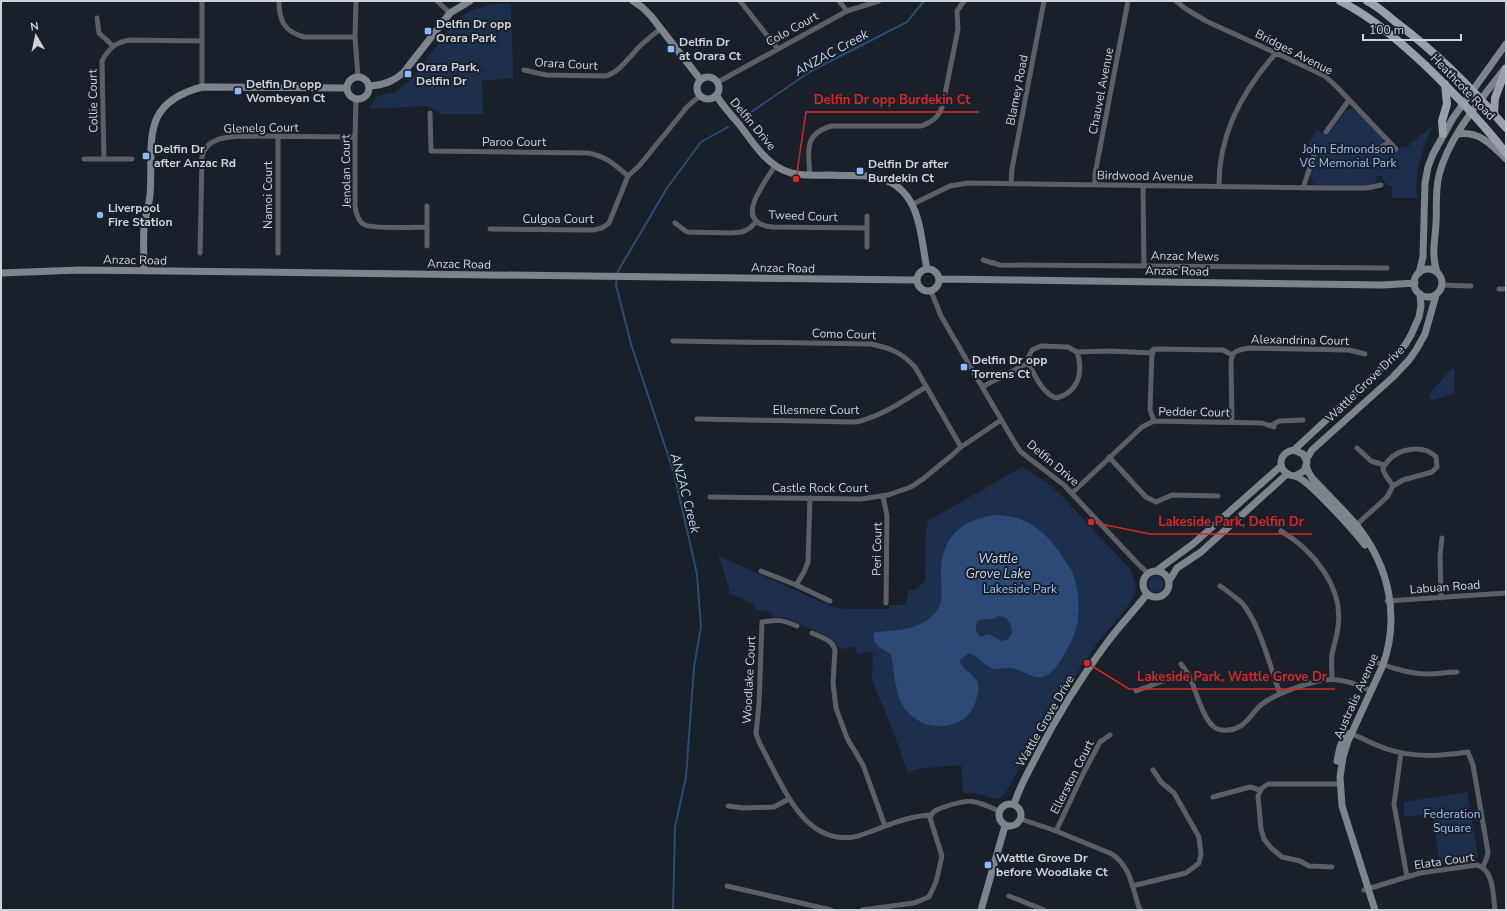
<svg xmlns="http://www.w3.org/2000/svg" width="1507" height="911" font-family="'Nunito Sans',sans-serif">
<rect width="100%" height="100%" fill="#1a202a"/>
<path fill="#1c2f4c" d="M493 4H511L513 78 482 81 483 114H442L427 106 368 109 378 96 395 92 412 79 456 20 472 10Z
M1352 109 1357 110 1382 137V144L1376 148 1380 152 1387 147 1393 148 1396 152 1404 146 1406 148 1433 125 1425 144 1418 167 1416 192 1418 198H1392V186C1386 185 1384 183 1382 176H1377L1376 181 1371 185H1318L1313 183 1310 175 1318 151 1307 147 1317 129 1327 136 1346 111Z
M1452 368 1455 370 1454 394 1433 400 1430 398 1429 394Z
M1022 467 1046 482 1060 494 1130 569 1134 579 1136 588 1134 596 1128 606 1098 642 1055 706 1005 794C996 802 992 798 982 795 975 793 969 793 963 793L961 765 916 769 908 773 891 726 872 680 873 653 868 652 858 655 855 646C833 653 841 644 825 635L784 617H774C769 611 765 609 757 611L754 604 729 593V588L719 556 832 607 847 609H889V605H905L906 601 907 599 908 590H915L925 581 926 531 928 521Z
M1148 584a8 8 0 1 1 16 0a8 8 0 1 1-16 0Z
M1467 792 1478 857 1440 863 1432 813 1404 817V802Z"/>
<path fill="#2b4a78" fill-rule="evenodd" d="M996 515C1029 515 1051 536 1067 564 1069 567 1072 570 1073 574 1079 589 1080 609 1077 625 1075 636 1069 646 1064 655 1059 663 1053 674 1043 677 1033 679 1024 671 1015 669 1007 666 998 671 991 668 983 664 978 656 969 653L961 659 960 663C965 671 976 675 978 684 979 687 978 693 977 696 972 730 926 736 906 710 894 695 895 672 891 654 882 648 872 646 874 633L878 632C897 630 921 630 935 613 943 604 942 590 941 578 940 540 958 520 996 515ZM999 616C1008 616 1012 625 1012 633L1008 639 1001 641 989 634 981 637C976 633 974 627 978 621L985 619H994Z"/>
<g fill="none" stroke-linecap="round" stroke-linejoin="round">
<path stroke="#2b4a78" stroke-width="2" d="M744 117 811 71 907 22 924 1
M617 275 618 271 667 188 701 142 728 127
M617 279 616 285 631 344 674 473 697 574 701 627 694 667 686 777 675 827 673 910"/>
<path stroke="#5c5f65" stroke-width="5" d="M202 1V87
M279 1C279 21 284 31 304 37H355
M356 1 355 37 358 77
M437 1 450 13
M740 1 777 48
M839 1 847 11
M1176 1 1186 9 1206 21 1276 53 1325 76 1337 87 1396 149
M97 18 99 33 113 46
M524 70 546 75 606 76C621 71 629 57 640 46 646 40 653 35 660 29
M718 82 838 16 847 11 879 1
M356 100 355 137V207C356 213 358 222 365 225 374 229 414 227 427 227
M430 113 431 151 588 153C606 156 615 165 628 176
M1326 132 1349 100
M1381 148 1388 142
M84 159H132
M104 159 102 61C109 48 116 42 130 40L202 41
M775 166C764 184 731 223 773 227L866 228
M810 175C808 151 804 134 831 126H921C933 122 940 116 943 104L958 29 957 11 964 1
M1011 184 1012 169 1044 1
M1095 185V174L1128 1
M1143 186 1144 266
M1219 187C1218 135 1243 90 1276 53
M1303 188 1314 155
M913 204 950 186 968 183 1327 188H1367L1381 185
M675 223 687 232 731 233 742 232 750 228 756 222
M490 229 593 230 602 228 609 223 628 176 639 166 687 107 696 99 700 97
M427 246V206
M867 247V216
M200 253 202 157C205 139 225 137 240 136L355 137
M278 253V137
M983 260 1000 265 1387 268
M1442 285 1471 286
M1499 289H1506
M931 291 941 316 1016 445 1021 452 1064 485 1138 564 1148 573
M673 341 871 344C890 348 901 352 915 367L961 447
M1077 352 1109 351 1153 353
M982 387 1028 363V358L1032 350 1041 346 1068 347 1077 352C1084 372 1078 393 1056 398 1042 393 1035 375 1028 363
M697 419 856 422C881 417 904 400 926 387
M1154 421 1150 410 1152 351 1154 349 1223 350 1232 355
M1232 423 1231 362C1232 350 1239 350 1249 348L1349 350 1365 354
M1270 426 1279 421 1303 420
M1357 448 1371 461 1384 465
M1109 457 1146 497 1156 502 1172 495 1218 496
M1072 493 1142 427 1154 421 1262 423 1274 427
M883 496 887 516 886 603
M710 497 861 499 888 495 911 487 923 479 951 456 961 447 1001 420
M1354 527 1387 497 1393 486 1403 480 1432 472 1437 467 1436 457C1424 444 1399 448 1388 461 1386 464 1383 466 1383 469 1384 475 1390 481 1393 486
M1281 531C1313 550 1344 587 1338 627 1337 636 1334 645 1332 654 1331 662 1332 671 1332 679
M761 571 796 585 830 601
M796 585 804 572 808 562 810 498
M1220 586C1228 591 1235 597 1242 603 1259 622 1271 669 1280 694
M1441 598 1440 556 1442 538
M1387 601 1506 593
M797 626C783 620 778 619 762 622L759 704 756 734 760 744C778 776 797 831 837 837 845 838 854 838 861 835 885 827 906 816 931 815
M812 633C821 637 833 640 835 650L833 683 836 708 847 738 863 765 885 826
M1378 663C1395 669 1411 674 1429 674 1438 674 1448 672 1457 672
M1181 664C1184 668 1187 672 1189 676 1196 689 1202 717 1213 726 1219 732 1231 731 1239 727 1249 722 1253 711 1262 704 1271 697 1282 693 1292 689 1325 677 1339 675 1371 691
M1136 691 1187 672
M1350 733C1362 738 1374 745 1387 749 1413 758 1441 756 1468 752L1473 765 1488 852 1487 857 1483 867
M1401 753 1394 804 1407 877
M1213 797 1250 787 1260 790
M728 806 743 808 774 807 789 799
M1021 819 1056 831 1112 854C1132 868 1132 889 1140 910
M1056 831 1083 774 1100 742 1110 735
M1332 867 1309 866 1300 861 1282 857 1271 848 1264 839 1261 829 1258 796 1262 788 1268 784H1339
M727 886 831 910
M1132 886 1186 873 1199 863 1201 854 1199 837 1174 793 1161 782 1153 770
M1364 890 1420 873 1477 865C1494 870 1493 895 1495 910
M1009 896 1044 910
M862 910 914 903 929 897 936 882 942 856 930 818C932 811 938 809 944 807 970 798 975 800 999 811"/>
<path stroke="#7e848c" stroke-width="7" d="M633 1 642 7 651 16 700 79
M347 88a11 11 0 1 1 22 0a11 11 0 1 1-22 0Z
M697 88a11 11 0 1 1 22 0a11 11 0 1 1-22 0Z
M369 86C383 85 393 82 404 72L450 13 470 1
M716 95C723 106 731 115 739 124 751 140 764 161 783 170 798 177 814 175 831 175 843 176 855 175 867 176 921 181 919 229 927 269
M1458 134C1480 131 1492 145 1506 159
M917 280a11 11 0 1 1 22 0a11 11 0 1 1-22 0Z
M1414 283a14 14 0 1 1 28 0a14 14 0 1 1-28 0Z
M144 271C144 257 143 242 144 228 145 217 149 206 150 195 154 143 138 104 202 87L346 88
M1437 272C1431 254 1435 242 1436 224 1437 207 1435 191 1439 175 1449 136 1481 100 1505 68
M1 273 80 270 916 280
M1419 273 1423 257 1425 183 1428 167 1433 154 1453 118 1506 44
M940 279 1383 285 1415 283
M1294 450 1303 454 1307 462 1304 471 1295 476C1277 475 1276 452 1294 450L1396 355 1405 345 1411 335 1419 317 1421 306 1420 294
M1306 460 1312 450 1393 377 1409 360 1416 350 1425 334 1436 295
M1306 465 1308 471 1312 478C1327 494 1344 510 1358 527 1389 567 1400 616 1383 665L1348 741 1343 757 1340 777 1342 806 1375 910
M1295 476C1307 478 1356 533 1365 545
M1143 584a13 13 0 1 1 26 0a13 13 0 1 1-26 0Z
M1156 571 1193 544 1281 466
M1169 581 1177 568 1201 552 1287 474
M1337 761 1340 747 1346 733
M999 815a11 11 0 1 1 22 0a11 11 0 1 1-22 0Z
M1014 805C1019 787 1029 771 1037 755 1057 716 1080 679 1106 644 1119 626 1134 611 1147 594
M981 910 1005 826"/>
<path stroke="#98a0aa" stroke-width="8" d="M1340 1C1372 17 1399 41 1425 65 1454 93 1481 121 1506 153
M1367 1C1378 6 1388 16 1397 23 1438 54 1473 89 1506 128
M1494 114 1495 98 1506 69
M1443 134 1442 121 1447 104 1445 84"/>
</g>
<g fill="#8cb9fc" stroke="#1a202a" stroke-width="1.5">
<rect x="424" y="27" width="8" height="8" rx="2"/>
<rect x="667" y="45" width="8" height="8" rx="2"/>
<rect x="404" y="70" width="8" height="8" rx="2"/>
<rect x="234" y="87" width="8" height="8" rx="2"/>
<rect x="142" y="152" width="8" height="8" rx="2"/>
<rect x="856" y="167" width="8" height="8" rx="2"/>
<circle cx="100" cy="215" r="4"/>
<rect x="960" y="363" width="8" height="8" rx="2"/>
<rect x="984" y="861" width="8" height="8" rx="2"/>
</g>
<g text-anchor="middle" stroke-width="4" stroke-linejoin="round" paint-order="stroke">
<g font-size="12" font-weight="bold" fill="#ced2d9" stroke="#1a202a" text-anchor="start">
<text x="436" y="28">Delfin Dr opp<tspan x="436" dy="14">Orara Park</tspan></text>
<text x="679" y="46">Delfin Dr<tspan x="679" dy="14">at Orara Ct</tspan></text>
<text x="416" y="71">Orara Park,<tspan x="416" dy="14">Delfin Dr</tspan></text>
<text x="246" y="88">Delfin Dr opp<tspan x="246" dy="14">Wombeyan Ct</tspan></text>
<text x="154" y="153">Delfin Dr<tspan x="154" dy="14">after Anzac Rd</tspan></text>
<text x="868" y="168">Delfin Dr after<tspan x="868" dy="14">Burdekin Ct</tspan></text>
<text x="108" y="212">Liverpool<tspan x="108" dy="14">Fire Station</tspan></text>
<text x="972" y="364">Delfin Dr opp<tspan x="972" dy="14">Torrens Ct</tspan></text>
<text x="996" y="862">Wattle Grove Dr<tspan x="996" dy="14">before Woodlake Ct</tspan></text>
</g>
<g font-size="12" fill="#ced2d9" stroke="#1a202a">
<text transform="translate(792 29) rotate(-29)" y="4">Colo Court</text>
<text transform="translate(1294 52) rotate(27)" y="4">Bridges Avenue</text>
<text transform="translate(566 64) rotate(3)" y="4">Orara Court</text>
<text transform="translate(1463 87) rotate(46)" y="4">Heathcote Road</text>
<text transform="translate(1017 90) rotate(-79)" y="4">Blamey Road</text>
<text transform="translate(1101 91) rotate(-79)" y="4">Chauvel Avenue</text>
<text transform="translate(93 101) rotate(-91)" y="4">Collie Court</text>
<text transform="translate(753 124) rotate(50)" y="4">Delfin Drive</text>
<text transform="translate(261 128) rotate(-1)" y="4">Glenelg Court</text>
<text x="514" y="146">Paroo Court</text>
<text transform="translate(346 171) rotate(-91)" y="4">Jenolan Court</text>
<text transform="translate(1145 176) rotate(1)" y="4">Birdwood Avenue</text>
<text transform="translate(268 195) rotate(-90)" y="4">Namoi Court</text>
<text transform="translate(803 216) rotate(2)" y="4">Tweed Court</text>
<text x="558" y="223">Culgoa Court</text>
<text transform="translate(1185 256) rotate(1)" y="4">Anzac Mews</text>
<text transform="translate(135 260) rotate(1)" y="4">Anzac Road</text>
<text transform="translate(459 264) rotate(1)" y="4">Anzac Road</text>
<text transform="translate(783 268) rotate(1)" y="4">Anzac Road</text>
<text transform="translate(1177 271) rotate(1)" y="4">Anzac Road</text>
<text transform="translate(844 334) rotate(2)" y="4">Como Court</text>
<text transform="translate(1300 340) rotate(1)" y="4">Alexandrina Court</text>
<text transform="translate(1365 384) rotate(-44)" y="4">Wattle Grove Drive</text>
<text x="816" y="414">Ellesmere Court</text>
<text transform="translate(1194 412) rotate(1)" y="4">Pedder Court</text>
<text transform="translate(1053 463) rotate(40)" y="4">Delfin Drive</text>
<text x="820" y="492">Castle Rock Court</text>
<text transform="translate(877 549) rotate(-89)" y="4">Peri Court</text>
<text transform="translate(1445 587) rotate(-4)" y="4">Labuan Road</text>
<text transform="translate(749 680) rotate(-87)" y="4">Woodlake Court</text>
<text transform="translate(1356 696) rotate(-66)" y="4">Australis Avenue</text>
<text transform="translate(1045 721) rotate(-60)" y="4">Wattle Grove Drive</text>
<text transform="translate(1072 777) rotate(-63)" y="4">Ellerston Court</text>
<text transform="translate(1444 861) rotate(-8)" y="4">Elata Court</text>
</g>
<g font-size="12" fill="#99c0fa" stroke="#1a202a">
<text x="1348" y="153">John Edmondson<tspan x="1348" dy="14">VC Memorial Park</tspan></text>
<text x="1020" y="593">Lakeside Park</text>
<text x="1452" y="818">Federation<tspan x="1452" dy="14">Square</tspan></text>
</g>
<g font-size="13" font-style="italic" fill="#c3d6f4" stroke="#1a202a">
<text transform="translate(831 52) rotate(-29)" y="5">ANZAC Creek</text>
<text transform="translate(686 493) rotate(75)" y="5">ANZAC Creek</text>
<text x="998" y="563">Wattle<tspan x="998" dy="15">Grove Lake</tspan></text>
</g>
</g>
<path fill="none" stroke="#d62828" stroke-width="1.5" d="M796 179L806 112H979M1091 522L1150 534H1312M1087 663L1129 689H1335"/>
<g fill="#d62828" stroke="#1a202a" stroke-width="1.5">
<circle cx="796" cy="179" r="4"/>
<circle cx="1091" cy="522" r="4"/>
<circle cx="1087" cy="663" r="4"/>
</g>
<g font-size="13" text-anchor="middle" font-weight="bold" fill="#d62828" stroke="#1a202a" stroke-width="4" stroke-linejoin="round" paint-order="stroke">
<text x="892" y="104">Delfin Dr opp Burdekin Ct</text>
<text x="1231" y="526">Lakeside Park, Delfin Dr</text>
<text x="1232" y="681">Lakeside Park, Wattle Grove Dr</text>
</g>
<rect width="1507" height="911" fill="none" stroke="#ced2d9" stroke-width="4"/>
<g transform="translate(36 36) rotate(351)" stroke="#1a202a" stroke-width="3" paint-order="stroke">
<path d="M0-3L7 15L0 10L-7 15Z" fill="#ced2d9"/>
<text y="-6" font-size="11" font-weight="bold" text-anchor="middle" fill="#ced2d9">N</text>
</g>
<path d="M1363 34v6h98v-6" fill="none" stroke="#ced2d9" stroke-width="2"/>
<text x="1369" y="34" font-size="12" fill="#ced2d9" stroke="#1a202a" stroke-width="3" paint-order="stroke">100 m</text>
</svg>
